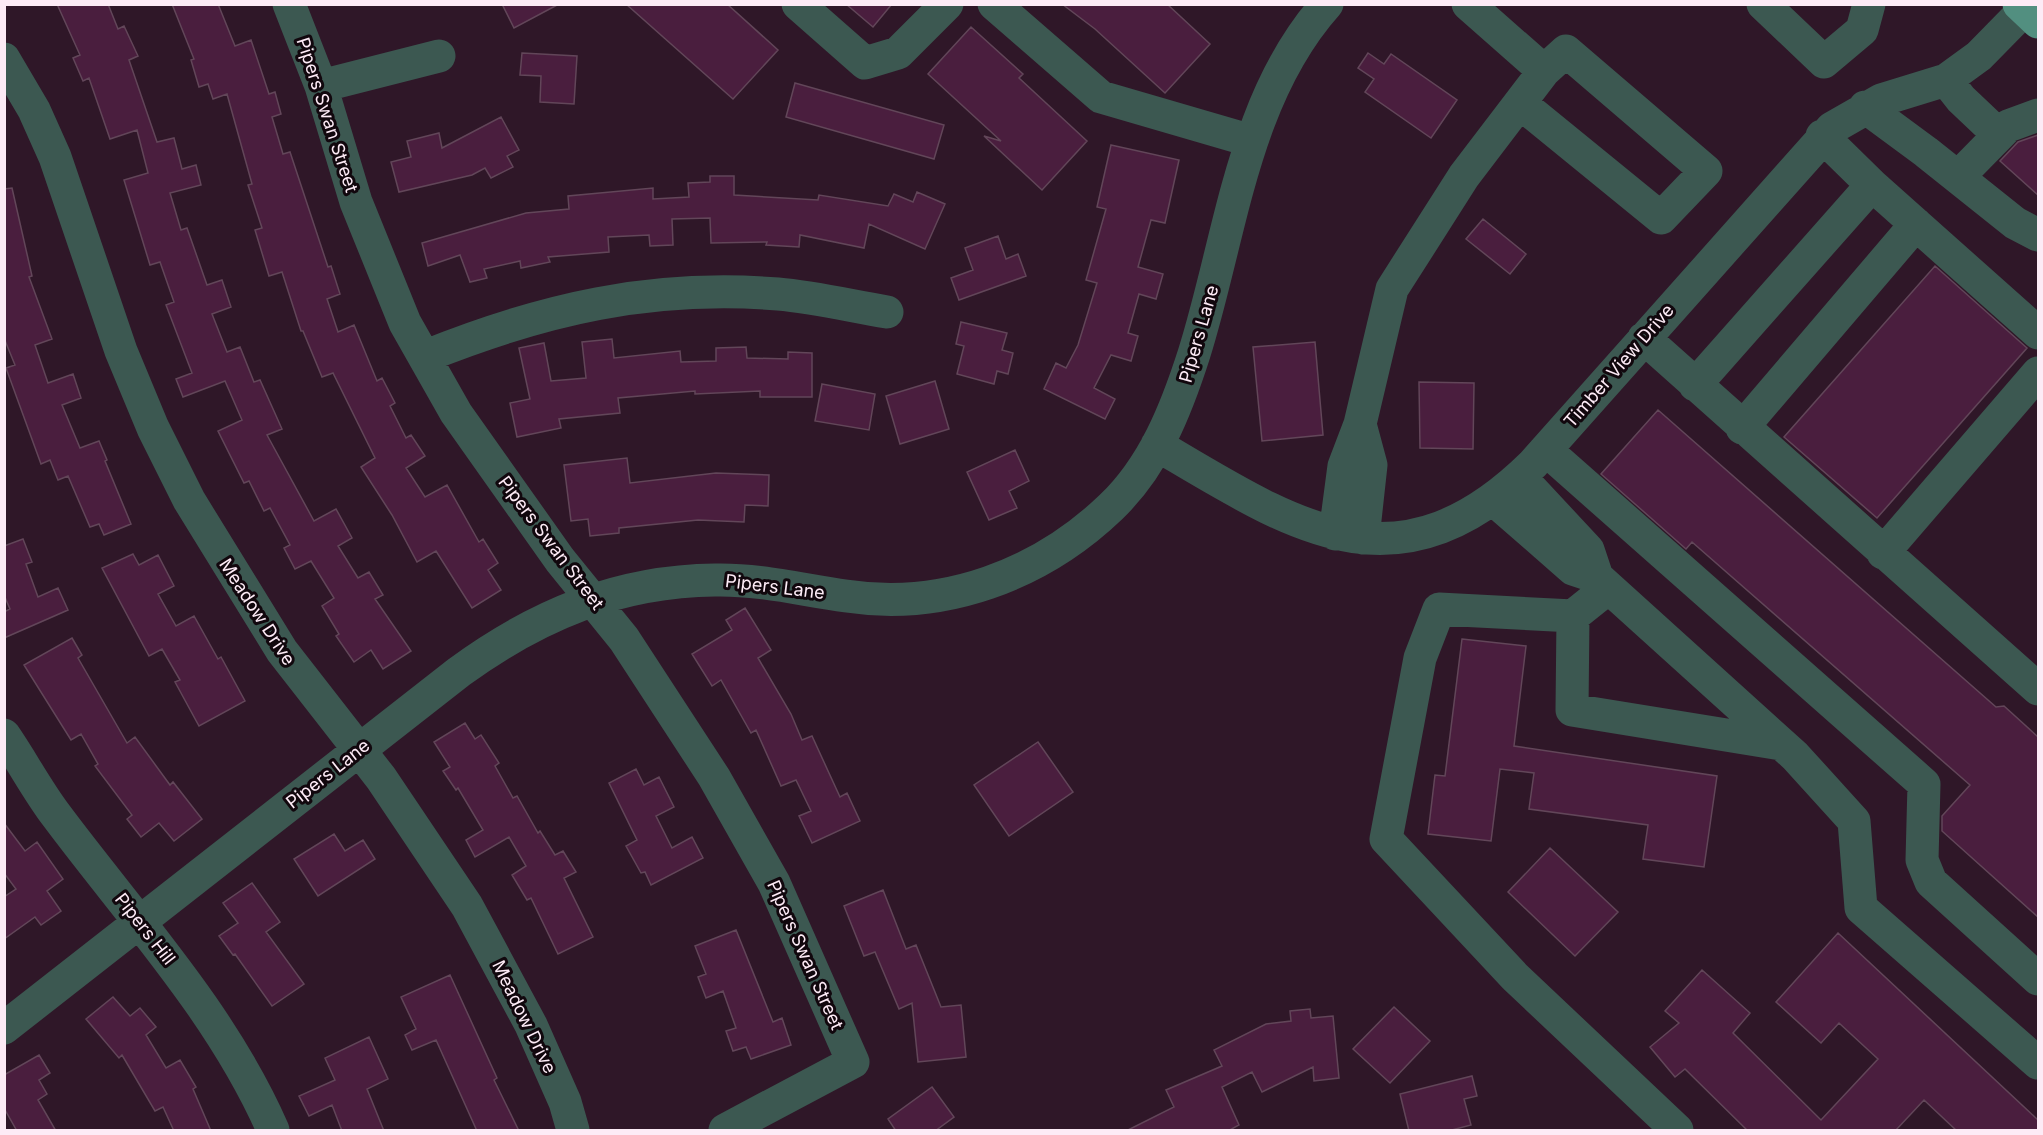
<svg xmlns="http://www.w3.org/2000/svg" width="2043" height="1135" font-family="Inter,sans-serif">
<rect width="100%" height="100%" fill="#2f1728"/>
<path fill="#4a1e3e" stroke="#624659" stroke-width="1.5" d="M57 4H108L118 29 124 26 138 56 129 60 157 142 174 138 182 169 196 165 201 185 170 193 181 230 187 228 207 285 222 280 231 307 212 314 227 352 240 347 254 382 260 380 282 429 267 435 314 521 336 509 352 538 338 546 358 578 369 572 383 595 375 599 411 651 383 669 371 650 354 662 336 636 339 634 322 606 334 598 311 561 295 569 284 548 290 545 270 508 264 511 249 481 244 483 218 431 242 420 225 381 183 397 176 379 192 373 166 305 174 302 160 262 150 265 124 180 148 173 137 130 110 139 89 78 83 81 73 58 80 55Z
M172 4H218L235 46 251 40 269 94 275 92 281 114 272 117 283 154 290 152 328 267 331 266 340 294 327 299 338 332 354 325 377 381 382 378 395 403 390 406 406 438 411 435 425 456 406 468 425 497 447 485 479 542 483 539 498 563 488 570 501 590 472 608 436 551 417 562 392 515 361 467 375 458 333 373 322 377 303 331H301L282 272 269 276 255 230 262 228 248 185 252 184 227 94 213 99 208 84 199 87 191 60 194 59Z
M502 4H559L514 28Z
M626 4H727L778 50 733 99Z
M846 4H892L873 27Z
M1062 4H1167L1210 44 1165 93 1095 29Z
M971 27 1023 74 1019 78 1087 141 1042 190 984 136 1001 141 928 74Z
M522 53 577 56 574 104 540 102 541 76 520 75Z
M1368 53 1384 64 1391 54 1457 100 1431 138 1365 92 1374 79 1358 68Z
M795 83 944 125 934 159 786 117Z
M501 117 519 150 507 156 513 167 491 178 485 168 472 175 399 192 391 162 411 157 407 141 439 133 442 148Z
M2038 135V195L2000 161 2018 142Z
M1111 145 1179 160 1165 223 1151 220 1138 267 1163 274 1156 299 1139 294 1128 333 1138 336 1131 361 1111 355 1094 388 1115 399 1105 419 1044 389 1056 363 1066 368 1078 345 1097 283 1086 280 1106 209 1097 207Z
M710 176H734V195L818 200 819 195 888 206 894 194 913 202 917 192 945 204 925 249 869 224 864 248 800 235 799 247 766 245 767 242 711 243 710 218 672 219 673 245 650 246 649 235 608 237 609 252 548 257 550 262 521 268 520 261 484 269 487 278 470 282 460 255 428 266 422 243 526 213 569 209 568 196 653 188V199L689 197 688 183 710 182Z
M12 188 32 276 29 277 52 339 35 345 48 383 73 374 81 398 62 405 80 448 99 441 107 460 105 461 131 524 104 535 99 524 90 527 68 476 58 480 50 460 41 464 6 368 15 365 4 338V189Z
M1483 219 1526 254 1510 274 1466 239Z
M998 236 1006 259 1018 254 1026 276 959 300 951 278 973 270 965 248Z
M1935 266 2027 348 1877 518 1784 437Z
M961 322 1007 333 1002 350 1013 353 1008 374 997 371 994 384 957 374 964 346 956 344Z
M612 339 614 358 680 351 681 362 716 361V348L746 347 747 358 788 359V352L812 353V397H760V391L695 394V391L618 398 620 413 559 419 561 428 517 437 510 403 530 399 519 348 544 343 551 381 586 378 582 342Z
M1315 342 1323 435 1262 441 1253 347Z
M935 381 949 429 900 444 886 396Z
M1419 382 1474 383 1473 449 1420 448Z
M822 384 875 394 869 430 815 421Z
M1658 410 1996 707 2004 706 2038 737V917L1942 831V816L1970 785 1692 542 1686 549 1601 474Z
M1015 450 1029 481 1009 491 1017 508 989 520 967 472Z
M627 458 630 483 716 473 769 475 768 506 745 505 744 522 698 520 619 528V533L590 536 588 519 571 521 564 465Z
M23 539 32 562 26 564 38 597 58 588 68 610 4 638V612L10 609 4 595V546Z
M133 554 139 565 158 555 174 586 158 594 176 626 194 616 218 659 221 657 245 701 199 726 175 682 180 680 162 649 149 656 102 568Z
M745 608 771 650 758 658 791 714 802 740 812 736 840 797 847 793 860 821 812 843 799 816 811 811 796 780 781 786 756 730 751 733 721 680 712 686 692 654 732 630 726 620Z
M72 638 82 655 78 658 127 743 135 737 170 785 173 782 202 819 174 841 159 823 141 837 127 819 132 815 95 766 98 764 81 734 71 740 24 665Z
M1462 639 1526 646 1514 746 1717 776 1704 867 1643 859 1648 825 1529 809 1534 773 1500 769 1491 841 1428 834 1435 775 1445 776Z
M465 723 475 739 481 735 499 763 495 766 513 798 517 796 538 833 540 831 555 855 563 851 576 872 564 878 593 937 558 954 531 898 527 900 512 875 526 866 509 837 475 857 466 840 483 830 458 788 456 790 443 771 450 767 434 742Z
M1038 742 1073 792 1009 836 974 785Z
M636 769 644 785 659 777 674 807 656 816 672 848 692 837 703 858 651 885 645 872 641 873 626 846 637 840 609 783Z
M4 823 25 851 37 842 63 879 47 891 61 911 41 925 35 917 4 939V897L16 889 4 873Z
M334 834 345 851 363 840 375 859 318 896 294 859Z
M1550 848 1618 912 1575 956 1508 892Z
M252 883 280 922 266 932 304 984 272 1006 235 954 233 955 219 936 238 923 223 903Z
M883 890 906 949 916 945 941 1007 961 1005 966 1057 918 1062 912 1003 899 1009 875 952 864 956 844 906Z
M736 930 773 1022 782 1018 791 1045 751 1059 746 1047 733 1051 726 1031 736 1028 723 991 706 998 698 977 706 974 695 946Z
M1838 933 2038 1120V1131H1957L1924 1100 1895 1131H1748L1685 1069 1675 1077 1650 1047 1679 1023 1665 1011 1702 970 1750 1013 1733 1033 1821 1120 1878 1059 1839 1023 1821 1043 1776 1002Z
M450 975 497 1078 494 1080 519 1131H477L436 1040 412 1050 405 1035 416 1029 401 997Z
M113 997 130 1016 140 1008 156 1027 146 1035 166 1068 180 1060 196 1087 193 1089 211 1131H174L163 1107 155 1111 122 1055 119 1058 86 1019Z
M1394 1007 1430 1041 1390 1083 1353 1049Z
M1310 1009 1311 1018 1333 1016 1339 1078 1314 1081 1313 1067 1262 1092 1252 1072 1222 1087 1239 1125 1228 1131H1126L1174 1107 1166 1090 1222 1066 1214 1050 1266 1024 1291 1021 1290 1011Z
M369 1037 388 1079 367 1089 384 1131H342L332 1105 309 1116 299 1096 335 1080 325 1058Z
M39 1055 50 1073 39 1080 47 1094 38 1100 56 1131H17L4 1108V1075Z
M1472 1076 1477 1096 1464 1099 1471 1125 1448 1131H1409L1400 1094Z
M932 1087 954 1117 935 1131H896L888 1119Z"/>
<g fill="none" stroke-linecap="round" stroke-linejoin="round">
<path stroke="#3c5851" stroke-width="33" d="M289 4 321 86 356 202 405 323 456 413 560 560 624 639 714 777 774 883 853 1062 725 1130
M798 4 865 63 898 53 947 4
M994 4 1101 97 1252 141
M1468 4 1544 71
M1763 4 1824 62 1862 30 1869 4
M4 59 34 110 55 157 121 351 153 428 189 500 282 651 381 778 467 906 531 1025 565 1102 573 1130
M1946 80 1961 99 1999 135
M321 86 439 56
M1865 107 1926 152 2015 223 2038 235
M1958 177 2008 126 2038 115
M1872 185 2038 333
M1644 338 2038 689
M426 356C543 309 651 284 778 294 814 297 851 306 887 312
M1695 385 1872 185 1822 136
M1360 424 1371 465 1363 538
M1742 428 1916 224
M1157 445C1294 526 1397 598 1533 464L1832 128 1881 100 1946 80 1979 56 2030 4
M1546 450 1924 784 1922 860 1931 882 2038 979
M1520 477 1588 550 1597 577
M1494 500 1573 569 1597 577 1795 756 1854 821 1861 908 2038 1063
M1335 534 1344 466 1360 424 1392 289 1464 176 1544 71 1566 51 1706 171 1661 218 1520 103
M1883 553 2038 373
M1608 588 1573 616 1439 609 1420 658 1386 839 1515 977 1677 1130
M1573 616 1572 710 1781 744
M4 735C22 761 37 790 56 815 132 917 222 1013 273 1130
M4 1028 459 672C537 615 618 581 715 580 760 579 802 590 846 596 944 611 1040 575 1111 507 1154 466 1176 410 1194 354 1231 237 1242 99 1327 4"/>
<path stroke="#528f80" stroke-width="33" d="M2019 4 2038 22"/>
</g>
<g text-anchor="middle" stroke-width="6" stroke-linejoin="round" paint-order="stroke">
<g font-size="18" fill="#fdebf6" stroke="#11070d">
<text transform="translate(327 115) rotate(72)" y="6">Pipers Swan Street</text>
<text transform="translate(1199 334) rotate(-74)" y="6">Pipers Lane</text>
<text transform="translate(1619 366) rotate(-49)" y="6">Timber View Drive</text>
<text transform="translate(551 543) rotate(53)" y="6">Pipers Swan Street</text>
<text transform="translate(775 587) rotate(7)" y="6">Pipers Lane</text>
<text transform="translate(257 612) rotate(57)" y="6">Meadow Drive</text>
<text transform="translate(328 774) rotate(-38)" y="6">Pipers Lane</text>
<text transform="translate(145 929) rotate(52)" y="6">Pipers Hill</text>
<text transform="translate(805 955) rotate(66)" y="6">Pipers Swan Street</text>
<text transform="translate(524 1017) rotate(64)" y="6">Meadow Drive</text>
</g>
</g>
<rect width="2043" height="1135" fill="none" stroke="#fdebf6" stroke-width="12"/>
</svg>
